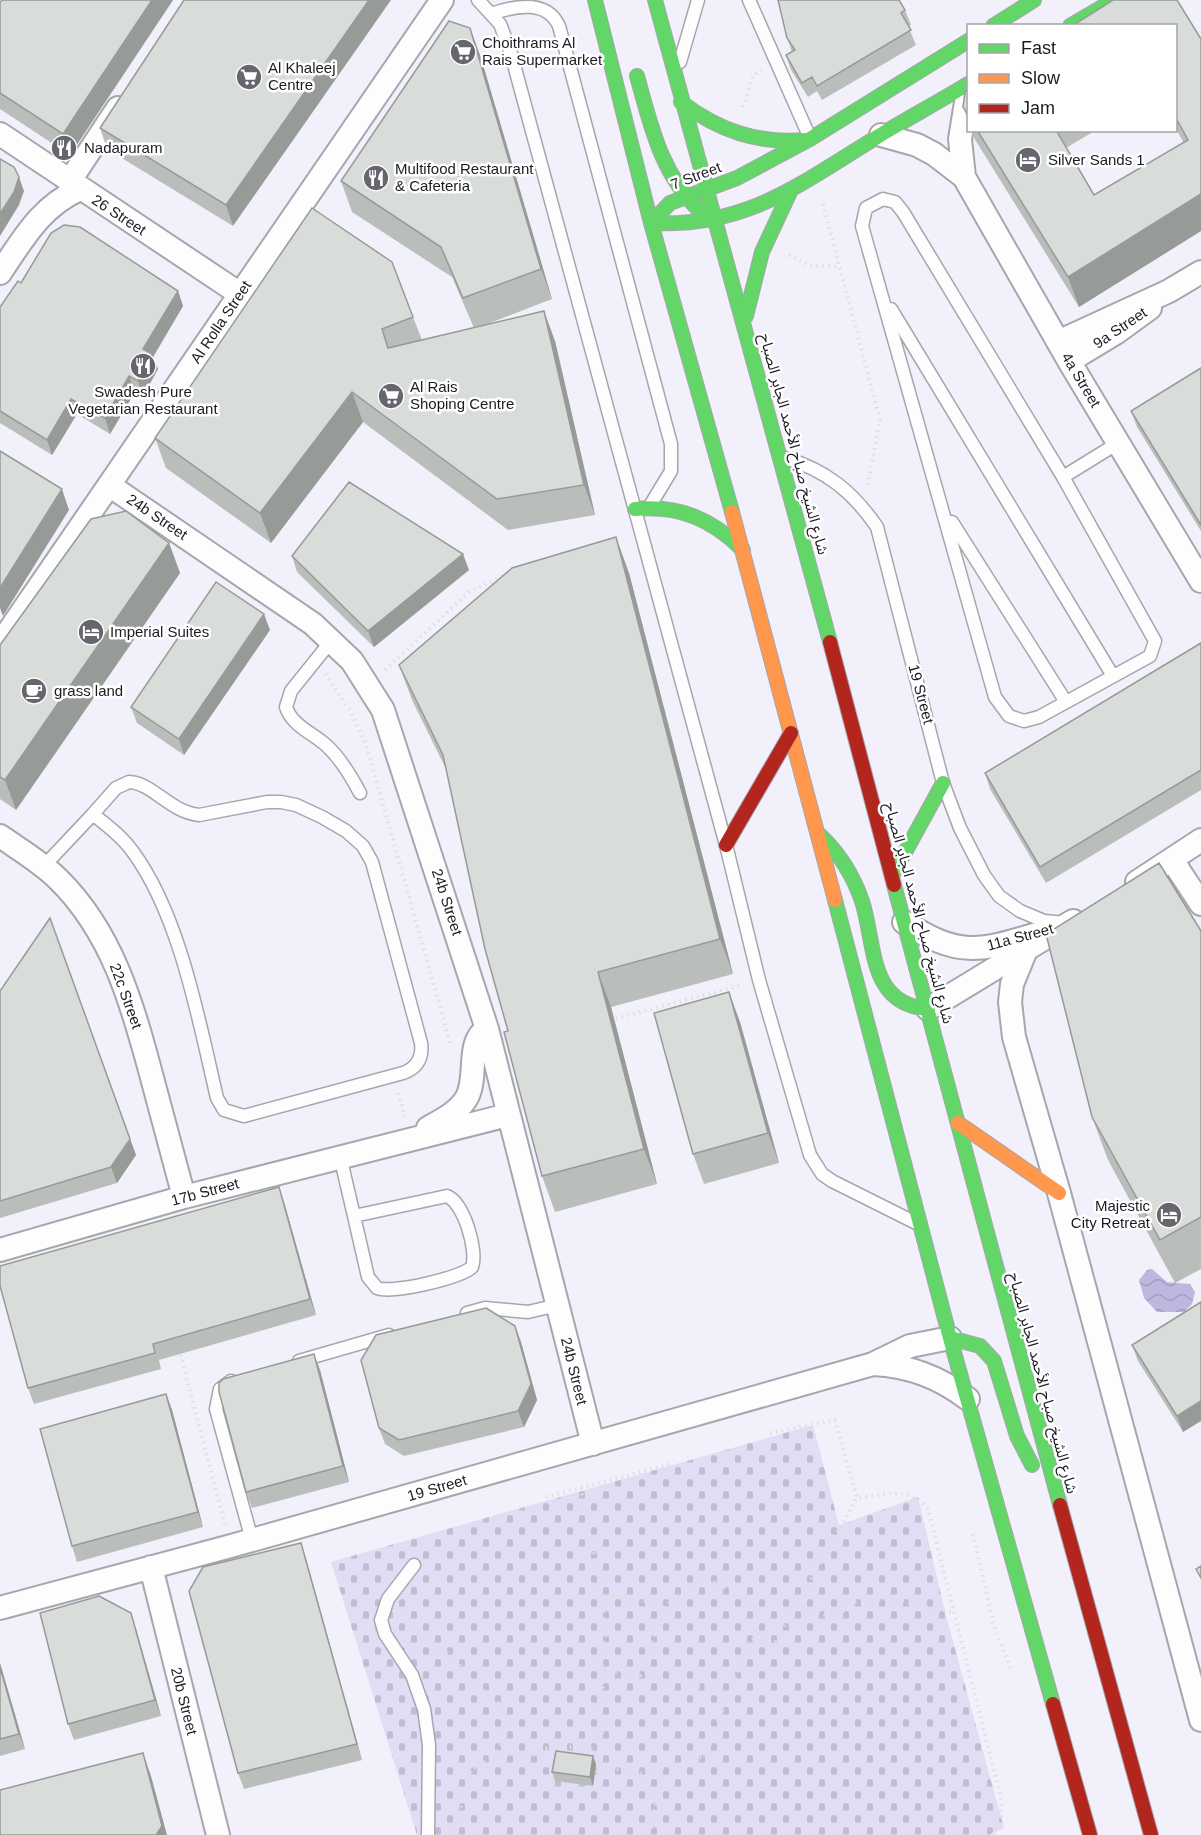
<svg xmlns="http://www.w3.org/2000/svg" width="1201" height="1835" font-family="Arial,'Noto Sans Arabic',sans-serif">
<defs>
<pattern id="cemetery-stones" width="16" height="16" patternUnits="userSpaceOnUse" patternTransform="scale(1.5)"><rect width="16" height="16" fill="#e0ddf5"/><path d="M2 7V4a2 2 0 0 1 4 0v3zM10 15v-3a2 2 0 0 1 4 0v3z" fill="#c0bdd2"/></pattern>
<pattern id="water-waves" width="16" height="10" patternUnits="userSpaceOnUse" patternTransform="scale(1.5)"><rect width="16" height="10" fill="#bdb8df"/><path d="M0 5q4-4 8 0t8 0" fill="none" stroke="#a29ebf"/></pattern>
</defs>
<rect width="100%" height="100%" fill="#f2f0fa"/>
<path fill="url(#cemetery-stones)" d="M813 1425 839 1525 918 1497 945 1612 1004 1828 989 1835H417L331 1562Z"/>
<path fill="url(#water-waves)" d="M1152 1269 1167 1282 1190 1284 1195 1292 1192 1304 1184 1312H1157L1144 1298 1139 1280 1147 1270Z"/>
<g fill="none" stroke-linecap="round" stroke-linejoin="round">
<g stroke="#a7a6ae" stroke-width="15">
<path id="lane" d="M478 0 500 24 510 50 726 845 759 980 810 1155 822 1174 832 1181 916 1223
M749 0 810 138
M491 14C517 5 547 0 559 26L671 444V471L651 504
M680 62 698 0
M883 199 895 202 903 212 1063 477 1155 641 1150 656 1039 717 1024 721 1009 716 995 697 862 226 866 208Z
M891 309 1113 676
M785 458C826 470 853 492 877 527L943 783 960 828 984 875 999 896 1020 911 1044 921 1065 923
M1063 477 1118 443
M952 522 1066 702
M332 640 291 691 286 707C292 726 313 733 327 746 341 759 351 776 360 793
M129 782C153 783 168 811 199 815L267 802H281L296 805 322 817 346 831 363 846 372 862 421 1043C423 1058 417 1068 403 1073L244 1116 224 1110 217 1098C199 1021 180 916 133 852 122 836 107 826 93 814L116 788Z
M44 866 93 814
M340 1156 354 1216
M447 1196C464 1203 478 1251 472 1267 461 1278 392 1294 377 1288L368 1277 354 1216Z
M467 1313 485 1308 528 1312 558 1305
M299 1361 389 1335
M231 1381 220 1389 216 1409 252 1540
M414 1565 388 1599 381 1620 385 1634 412 1675 424 1709 429 1745 428 1835"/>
</g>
<g stroke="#a7a6ae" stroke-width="26">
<path id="street" d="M0 134 240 294
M881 135 917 145 934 154 964 177 1069 361 1201 581
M964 177 960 139 968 90
M69 182 118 108
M0 273C23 239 41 206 80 189
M1058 342 1169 291 1201 272
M1069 361 1117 332 1150 308
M109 485 313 624 352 661 383 710 487 1029 593 1444
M0 644 442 0
M0 836C20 850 41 862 58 879 112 932 132 1003 151 1074 162 1115 173 1156 184 1197
M1172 860 1201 904
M1137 882 1201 840
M904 922C958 957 978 952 1037 934
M1026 950 1012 984 1010 1002 1014 1037 1059 1193 1201 1720
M928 1009 1073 921
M428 1128C442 1120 457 1113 466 1099 479 1078 465 1042 487 1029
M0 1250 184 1197 508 1115
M873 1364C910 1366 939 1377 968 1399
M151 1567 218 1835
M0 1608 231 1546 873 1364 910 1346 950 1338"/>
</g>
<g stroke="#a7a6ae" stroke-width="16">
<path id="fast" d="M595 0 651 223 732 512
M655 0 830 642
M993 26 1034 0
M1070 26 1114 0
M637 76C651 126 661 174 700 211
M681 102C719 131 758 144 806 140
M651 223 670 203 737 178 810 139 968 41
M651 223C746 228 800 184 877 137 907 119 938 102 968 84
M746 316 762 252 790 192
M635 509C679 505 712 519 743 550
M820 835C840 854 853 875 862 901 876 945 868 1004 928 1009
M892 876 943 783
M894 885 1060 1505
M835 900 950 1338 1053 1704
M950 1338 980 1346 994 1361 1017 1436 1032 1465"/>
</g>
<g stroke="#a7a6ae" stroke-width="16">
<path id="slow" d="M732 512 835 900
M958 1123 1059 1193"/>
</g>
<g stroke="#a7a6ae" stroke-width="16">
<path id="jam" d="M830 642 894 885
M726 845 791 733
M1060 1505 1151 1835
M1053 1704 1090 1835"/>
</g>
<path stroke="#dfdfe1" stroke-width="4" stroke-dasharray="1.5 4.5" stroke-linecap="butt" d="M743 107 753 76 761 69
M823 204 880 420 867 488
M789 255 808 265 839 267
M385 670 469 592 508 574
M325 674 350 710 366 744 451 1046
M610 1020 742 985
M398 1093 405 1117
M179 1349 225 1525
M770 1433 835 1420 857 1498C883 1495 910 1485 928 1509L1001 1798V1818L993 1835
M546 1497 671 1464
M973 1534 994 1627 1012 1671
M602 1595C622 1599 648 1598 665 1607
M795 1606 839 1619 848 1602 892 1599 955 1613
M400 1616 435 1648 454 1656 469 1679 496 1700 510 1724 497 1754 471 1770 453 1835
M755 1639 773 1646 857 1498
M604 1669 728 1692
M640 1676 665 1607 706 1578 752 1602 757 1608 755 1639 749 1642C732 1681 721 1719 704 1758L688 1755 685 1767 663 1763 650 1835
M587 1744 598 1761 596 1783
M497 1754 540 1755 541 1749C557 1748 606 1749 604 1724 604 1717 598 1712 597 1706L607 1675 600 1660 606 1637 602 1595 581 1488
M599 1766 660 1777"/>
<use href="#lane" stroke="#fdfdfe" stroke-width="12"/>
<use href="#street" stroke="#fdfdfe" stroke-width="22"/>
<use href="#fast" stroke="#63d668" stroke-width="14"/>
<use href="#slow" stroke="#ff974d" stroke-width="14"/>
<use href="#jam" stroke="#b3261e" stroke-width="14"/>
</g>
<path fill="#babebb" d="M3 0H173L70 155 0 109V2Z
M184 0 233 226 107 149 100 128Z
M905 10 911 25 908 26 916 45 822 100 817 91 808 97 791 70 786 55 792 52 787 38Z
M1176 26 1201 39V231L1079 307 974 138 971 130H1096L1066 148 1094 195 1184 143 1176 129Z
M470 28 481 58 552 299 482 326 555 341 595 515 508 530 363 422 271 543 166 468 155 438 312 208 413 317 422 340 474 328 452 277 352 212 341 181Z
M969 90V123L963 107Z
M21 283 178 291 183 306 153 357 158 369 143 396 135 392 110 434 77 414 52 455 0 423V307Z
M1201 368V531L1137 427 1131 411Z
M169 543 180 573 16 810 0 799V645Z
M292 556 469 570 374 647 297 572Z
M629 573 733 974 611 1007 657 1184 555 1212 542 1176 447 771 412 700 399 665Z
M270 630 184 755 137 723 131 707Z
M1201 643V790L1046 883 990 789 985 773Z
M50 918 136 1155 117 1183 0 1218V991Z
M1201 931V1269L1175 1283 1108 1160 1092 1117Z
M740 1022 779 1163 704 1184 693 1154Z
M284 1202 316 1315 159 1360 161 1369 34 1404 28 1388Z
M1201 1302 1183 1432 1138 1361 1132 1345Z
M515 1326 521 1342 537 1400 524 1427 404 1456 385 1444 379 1428Z
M320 1370 349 1482 252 1508 246 1492Z
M166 1394 172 1410 203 1527 77 1562 72 1546Z
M301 1543 306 1559 362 1760 244 1789 238 1773Z
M136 1629 161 1716 74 1740 68 1724Z
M0 1663 25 1749 0 1756Z
M596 1764 593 1786 555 1781 552 1772Z"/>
<path fill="#979b98" d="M152 0H173L70 155 63 134Z
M369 0H391L233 226 226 205Z
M470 28 481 58 552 299 541 269Z
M19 177 24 191 19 205 0 236V214Z
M1201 194V231L1079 307 1068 277Z
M178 291 183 306 153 357 158 369 143 396 138 381 143 349Z
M544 311 555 341 595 515 584 485Z
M129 376 135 392 110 434 105 418Z
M352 392 363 422 271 543 260 513Z
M71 399 77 414 52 455 47 440Z
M62 489 69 510 3 616 0 608V588Z
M616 537 629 573 733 974 720 939Z
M169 543 180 573 16 810 5 780Z
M463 554 469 570 374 647 368 631Z
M264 614 270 630 184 755 179 739Z
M598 972 611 1007 657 1184 644 1149Z
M729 992 740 1022 779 1163 768 1133Z
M130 1139 136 1155 117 1183 111 1167Z
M279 1187 284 1202 316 1315 310 1299Z
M515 1326 521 1342 537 1400 524 1427 518 1411Z
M314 1354 320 1370 349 1482 343 1466Z
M166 1394 172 1410 203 1527 198 1512Z
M1201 1401V1421L1183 1432 1177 1416Z
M301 1543 306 1559 362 1760 357 1744Z
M131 1613 136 1629 161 1716 155 1700Z
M0 1663 25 1749 19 1734 0 1667Z
M143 1753 151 1776 167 1835H156Z
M593 1756 596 1764 593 1786 590 1777Z"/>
<path fill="#d8ddd9" stroke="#979b98" stroke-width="1.5" d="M3 0H152L63 134 0 93V2Z
M184 0H369L226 205 100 128Z
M778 0H899L905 10 901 13 911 30 817 86 812 77 802 83 786 55 795 50 787 38Z
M1113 0H1177L1201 39V194L1068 277 977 130H1056L1094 195 1188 140 1176 118V26H1072Z
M449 21 470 28 541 269 463 298 441 247 341 181Z
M969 90V116L963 107 965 92Z
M0 159 14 167 19 177 14 192 0 214Z
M312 208 392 262 413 317 382 329 388 348 544 311 584 485 497 499 352 392 260 513 155 438Z
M64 225 80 227 178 291 143 349 152 354 138 381 129 376 105 418 71 399 47 440 0 411V307L18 281 21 283 51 233Z
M1201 368V525L1131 411Z
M0 451 62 489 0 588Z
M349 482 463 554 368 631 292 556Z
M126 511 169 543 5 780 0 777V645L91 519Z
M616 537 720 939 598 972 644 1149 542 1176 504 1032 508 1031 485 949 443 755 399 665 512 568Z
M216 582 264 614 179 739 131 707Z
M1201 643V770L1040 867 985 773Z
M1159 863 1201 931V1217L1160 1240 1092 1117 1046 934Z
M50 918 130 1139 111 1167 0 1201V991Z
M729 992 768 1133 693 1154 654 1013Z
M279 1187 310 1299 153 1344 155 1353 28 1388 0 1286V1266Z
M1201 1302V1401L1177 1416 1132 1345Z
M486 1308 515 1326 531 1384 518 1411 399 1440 379 1428 361 1360 376 1335Z
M314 1354 343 1466 246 1492 219 1392V1383L223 1379Z
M166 1394 198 1512 72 1546 40 1429Z
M301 1543 357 1744 238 1773 189 1591 203 1567Z
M1201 1566V1578L1196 1569Z
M99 1596 131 1613 155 1700 68 1724 40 1613Z
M0 1667 19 1734 0 1739Z
M556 1751 593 1756 590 1777 552 1772Z
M143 1753 162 1826 156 1835H0V1790Z"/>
<defs>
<g id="supermarket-disc" transform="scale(1.35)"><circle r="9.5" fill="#67666e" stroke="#fff"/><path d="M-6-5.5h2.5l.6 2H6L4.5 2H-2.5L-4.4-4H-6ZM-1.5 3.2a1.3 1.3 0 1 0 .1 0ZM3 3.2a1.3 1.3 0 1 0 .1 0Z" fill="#fff"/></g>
<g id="restaurant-disc" transform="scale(1.35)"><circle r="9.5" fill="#67666e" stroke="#fff"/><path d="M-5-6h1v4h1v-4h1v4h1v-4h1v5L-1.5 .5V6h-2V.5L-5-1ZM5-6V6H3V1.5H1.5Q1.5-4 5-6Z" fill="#fff"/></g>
<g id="hotel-disc" transform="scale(1.35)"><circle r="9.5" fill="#67666e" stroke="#fff"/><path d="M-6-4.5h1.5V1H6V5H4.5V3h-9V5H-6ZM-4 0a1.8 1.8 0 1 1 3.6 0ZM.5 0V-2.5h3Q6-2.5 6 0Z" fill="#fff"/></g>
<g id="cafe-disc" transform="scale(1.35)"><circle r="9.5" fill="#67666e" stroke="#fff"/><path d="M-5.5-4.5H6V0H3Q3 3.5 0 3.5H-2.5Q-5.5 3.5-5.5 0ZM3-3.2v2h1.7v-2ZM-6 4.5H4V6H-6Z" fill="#fff"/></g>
</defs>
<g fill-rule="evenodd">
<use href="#supermarket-disc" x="463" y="52"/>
<use href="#supermarket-disc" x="249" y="77"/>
<use href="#restaurant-disc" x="64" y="148"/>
<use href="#hotel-disc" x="1028" y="160"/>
<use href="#restaurant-disc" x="376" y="178"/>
<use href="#restaurant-disc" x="143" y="366"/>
<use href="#supermarket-disc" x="391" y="396"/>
<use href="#hotel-disc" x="91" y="632"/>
<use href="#cafe-disc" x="34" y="691"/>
<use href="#hotel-disc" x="1169" y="1215"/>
</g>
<g text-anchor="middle" stroke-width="5" stroke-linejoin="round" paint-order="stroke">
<g font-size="15" fill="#1c1b23" stroke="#fff" text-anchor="start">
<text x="482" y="48">Choithrams Al<tspan x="482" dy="17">Rais Supermarket</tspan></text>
<text x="268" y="73">Al Khaleej<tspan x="268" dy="17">Centre</tspan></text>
<text x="84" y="153">Nadapuram</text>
<text x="1048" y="165">Silver Sands 1</text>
<text x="395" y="174">Multifood Restaurant<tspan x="395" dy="17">&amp; Cafeteria</tspan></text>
<text x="410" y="392">Al Rais<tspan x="410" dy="17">Shoping Centre</tspan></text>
<text x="143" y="397" text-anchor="middle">Swadesh Pure<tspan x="143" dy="17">Vegetarian Restaurant</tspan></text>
<text x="110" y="637">Imperial Suites</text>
<text x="54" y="696">grass land</text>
<text x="1150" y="1211" text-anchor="end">Majestic<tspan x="1150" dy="17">City Retreat</tspan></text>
</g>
<g font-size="15" fill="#1c1b23" stroke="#fff">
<text transform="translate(696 176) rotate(-21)" y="5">7 Street</text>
<text transform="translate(119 215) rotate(33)" y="5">26 Street</text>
<text transform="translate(221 322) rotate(-56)" y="5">Al Rolla Street</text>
<text transform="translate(1120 328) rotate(-34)" y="5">9a Street</text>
<text transform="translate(1081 380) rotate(59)" y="5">4a Street</text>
<text transform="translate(794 444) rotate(75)" y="5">شارع الشيخ صباح الأحمد الجابر الصباح</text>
<text transform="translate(157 517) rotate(34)" y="5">24b Street</text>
<text transform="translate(921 694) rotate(75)" y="5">19 Street</text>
<text transform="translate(447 902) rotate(72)" y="5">24b Street</text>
<text transform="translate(919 913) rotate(75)" y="5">شارع الشيخ صباح الأحمد الجابر الصباح</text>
<text transform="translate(1020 937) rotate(-15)" y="5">11a Street</text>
<text transform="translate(126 996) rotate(70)" y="5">22c Street</text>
<text transform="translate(205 1192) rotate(-15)" y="5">17b Street</text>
<text transform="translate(574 1371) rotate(76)" y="5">24b Street</text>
<text transform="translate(1043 1383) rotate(75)" y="5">شارع الشيخ صباح الأحمد الجابر الصباح</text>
<text transform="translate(437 1488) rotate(-16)" y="5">19 Street</text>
<text transform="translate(184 1701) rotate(76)" y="5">20b Street</text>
</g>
</g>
<rect x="967" y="24" width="210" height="108" fill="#ffffff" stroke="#a4a4a7" stroke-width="1.5"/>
<rect x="979" y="44" width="30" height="9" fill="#63d668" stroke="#a4a4a7" stroke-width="1.5"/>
<text x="1021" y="54" font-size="18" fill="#1c1b23">Fast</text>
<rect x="979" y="74" width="30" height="9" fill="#ff974d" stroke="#a4a4a7" stroke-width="1.5"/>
<text x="1021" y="84" font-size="18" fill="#1c1b23">Slow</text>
<rect x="979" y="104" width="30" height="9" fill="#b3261e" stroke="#a4a4a7" stroke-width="1.5"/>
<text x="1021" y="114" font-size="18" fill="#1c1b23">Jam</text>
</svg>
